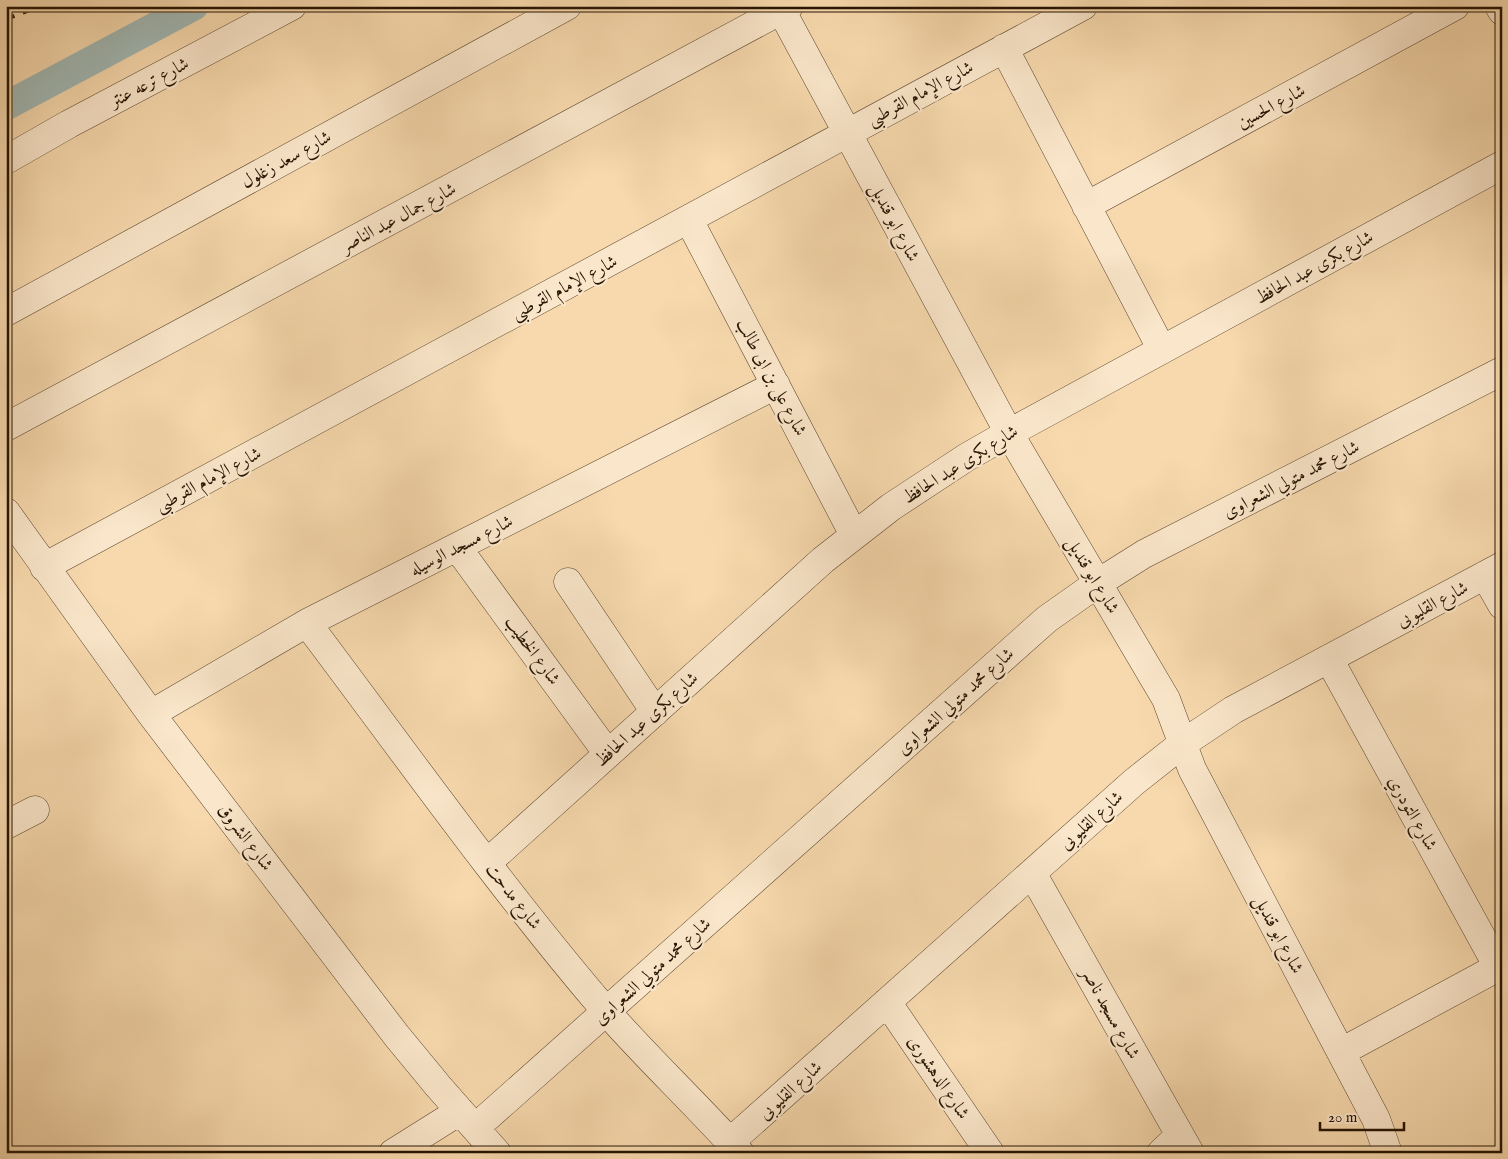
<svg xmlns="http://www.w3.org/2000/svg" width="1508" height="1159" font-family="'IM FELL English',Amiri,serif">
<rect width="100%" height="100%" fill="#f7d9ad"/>
<filter id="stains"><feTurbulence type="fractalNoise" baseFrequency=".004" numOctaves="4"/><feColorMatrix values="0 0 0 0 .2 0 0 0 0 .09 0 0 0 0 .02 0 0 0 .5 -.17"/></filter>
<radialGradient id="worn" r=".72"><stop offset=".6" stop-color="#630" stop-opacity="0"/><stop offset="1" stop-color="#630" stop-opacity=".3"/></radialGradient>
<g fill="none" stroke-linecap="round" stroke-linejoin="round">
<path stroke="#a1b8b4" stroke-width="29" d="M6 106 194 6"/>
<g stroke="#5a452e" stroke-width="29">
<path id="minor" d="M779 6 1009 433 1166 699 1192 769 1376 1119 1388 1153
M1499 6 1502 11
M1004 48 1162 350
M6 160 69 124 292 6
M1086 206 1455 6
M689 220 854 535
M6 312 567 6
M6 427 789 6
M6 512 151 714 396 1035 438 1086 497 1153
M457 547 608 754
M44 567 1083 6
M1485 575 1502 605
M568 582 655 712
M307 623C405 753 499 886 605 1010 648 1059 696 1104 740 1153
M1329 659 1498 967
M151 714 307 623 776 385
M6 825 35 810
M487 863 823 560 891 507 967 457 1009 433 1502 165
M1032 873 1190 1153
M887 1002 990 1153
M1341 1052 1502 965
M475 1128 1047 619 1098 583 1144 554 1502 371
M730 1142 1134 782 1182 744 1233 710 1502 566
M393 1153 460 1111
M1161 1153 1180 1135"/>
</g>
<use href="#minor" stroke="#fae6ca" stroke-width="28"/>
<path stroke="#261403" stroke-width="4" stroke-dasharray="9 9" stroke-linecap="butt" d="M6 19 40 6"/>
</g>
<g text-anchor="middle" stroke-width="4.5" stroke-linejoin="round" paint-order="stroke">
<g font-size="18" fill="#261403" stroke="#fae6ca">
<text transform="translate(149 82) rotate(-28)" y="6">شارع ترعه عنتر</text>
<text transform="translate(920 93) rotate(-28)" y="6">شارع الإمام القرطبى</text>
<text transform="translate(1271 106) rotate(-28)" y="6">شارع الحسين</text>
<text transform="translate(286 159) rotate(-29)" y="6">شارع سعد زغلول</text>
<text transform="translate(398 217) rotate(-28)" y="6">شارع جمال عبد الناصر</text>
<text transform="translate(895 222) rotate(62)" y="6">شارع ابو قنديل</text>
<text transform="translate(1314 267) rotate(-29)" y="6">شارع بكرى عبد الحافظ</text>
<text transform="translate(564 287) rotate(-28)" y="6">شارع الإمام القرطبى</text>
<text transform="translate(772 377) rotate(62)" y="6">شارع على بن ابى طالب</text>
<text transform="translate(960 464) rotate(-32)" y="6">شارع بكرى عبد الحافظ</text>
<text transform="translate(208 479) rotate(-28)" y="6">شارع الإمام القرطبى</text>
<text transform="translate(1291 479) rotate(-27)" y="6">شارع محمد متولي الشعراوى</text>
<text transform="translate(461 545) rotate(-27)" y="6">شارع مسجد الوسيله</text>
<text transform="translate(1093 575) rotate(59)" y="6">شارع ابو قنديل</text>
<text transform="translate(1432 604) rotate(-28)" y="6">شارع القليوبى</text>
<text transform="translate(533 650) rotate(54)" y="6">شارع الخطيب</text>
<text transform="translate(955 701) rotate(-42)" y="6">شارع محمد متولي الشعراوى</text>
<text transform="translate(646 719) rotate(-42)" y="6">شارع بكرى عبد الحافظ</text>
<text transform="translate(1413 813) rotate(61)" y="6">شارع التودري</text>
<text transform="translate(1091 820) rotate(-42)" y="6">شارع القليوبى</text>
<text transform="translate(246 837) rotate(53)" y="6">شارع الشروق</text>
<text transform="translate(514 896) rotate(52)" y="6">شارع مدحت</text>
<text transform="translate(1279 934) rotate(62)" y="6">شارع ابو قنديل</text>
<text transform="translate(652 971) rotate(-42)" y="6">شارع محمد متولي الشعراوى</text>
<text transform="translate(1111 1013) rotate(61)" y="6">شارع مسجد ناصر</text>
<text transform="translate(939 1077) rotate(56)" y="6">شارع الدهشورى</text>
<text transform="translate(790 1090) rotate(-42)" y="6">شارع القليوبى</text>
</g>
</g>
<rect width="1508" height="1159" fill="none" stroke="#f7d9ad" stroke-width="25"/>
<rect x="8" y="8" width="1493" height="1144" fill="none" stroke="#261403" stroke-width="2.5"/>
<rect x="12" y="12" width="1483" height="1134" fill="none" stroke="#261403"/>
<path d="M1320 1122v8h84v-8" fill="none" stroke="#261403" stroke-width="2.5"/>
<text x="1328" y="1122" font-size="15" fill="#261403" stroke="#fae6ca" stroke-width="4" paint-order="stroke">20 m</text>
<rect width="100%" height="100%" filter="url(#stains)"/>
<rect width="100%" height="100%" fill="url(#worn)"/>
</svg>
